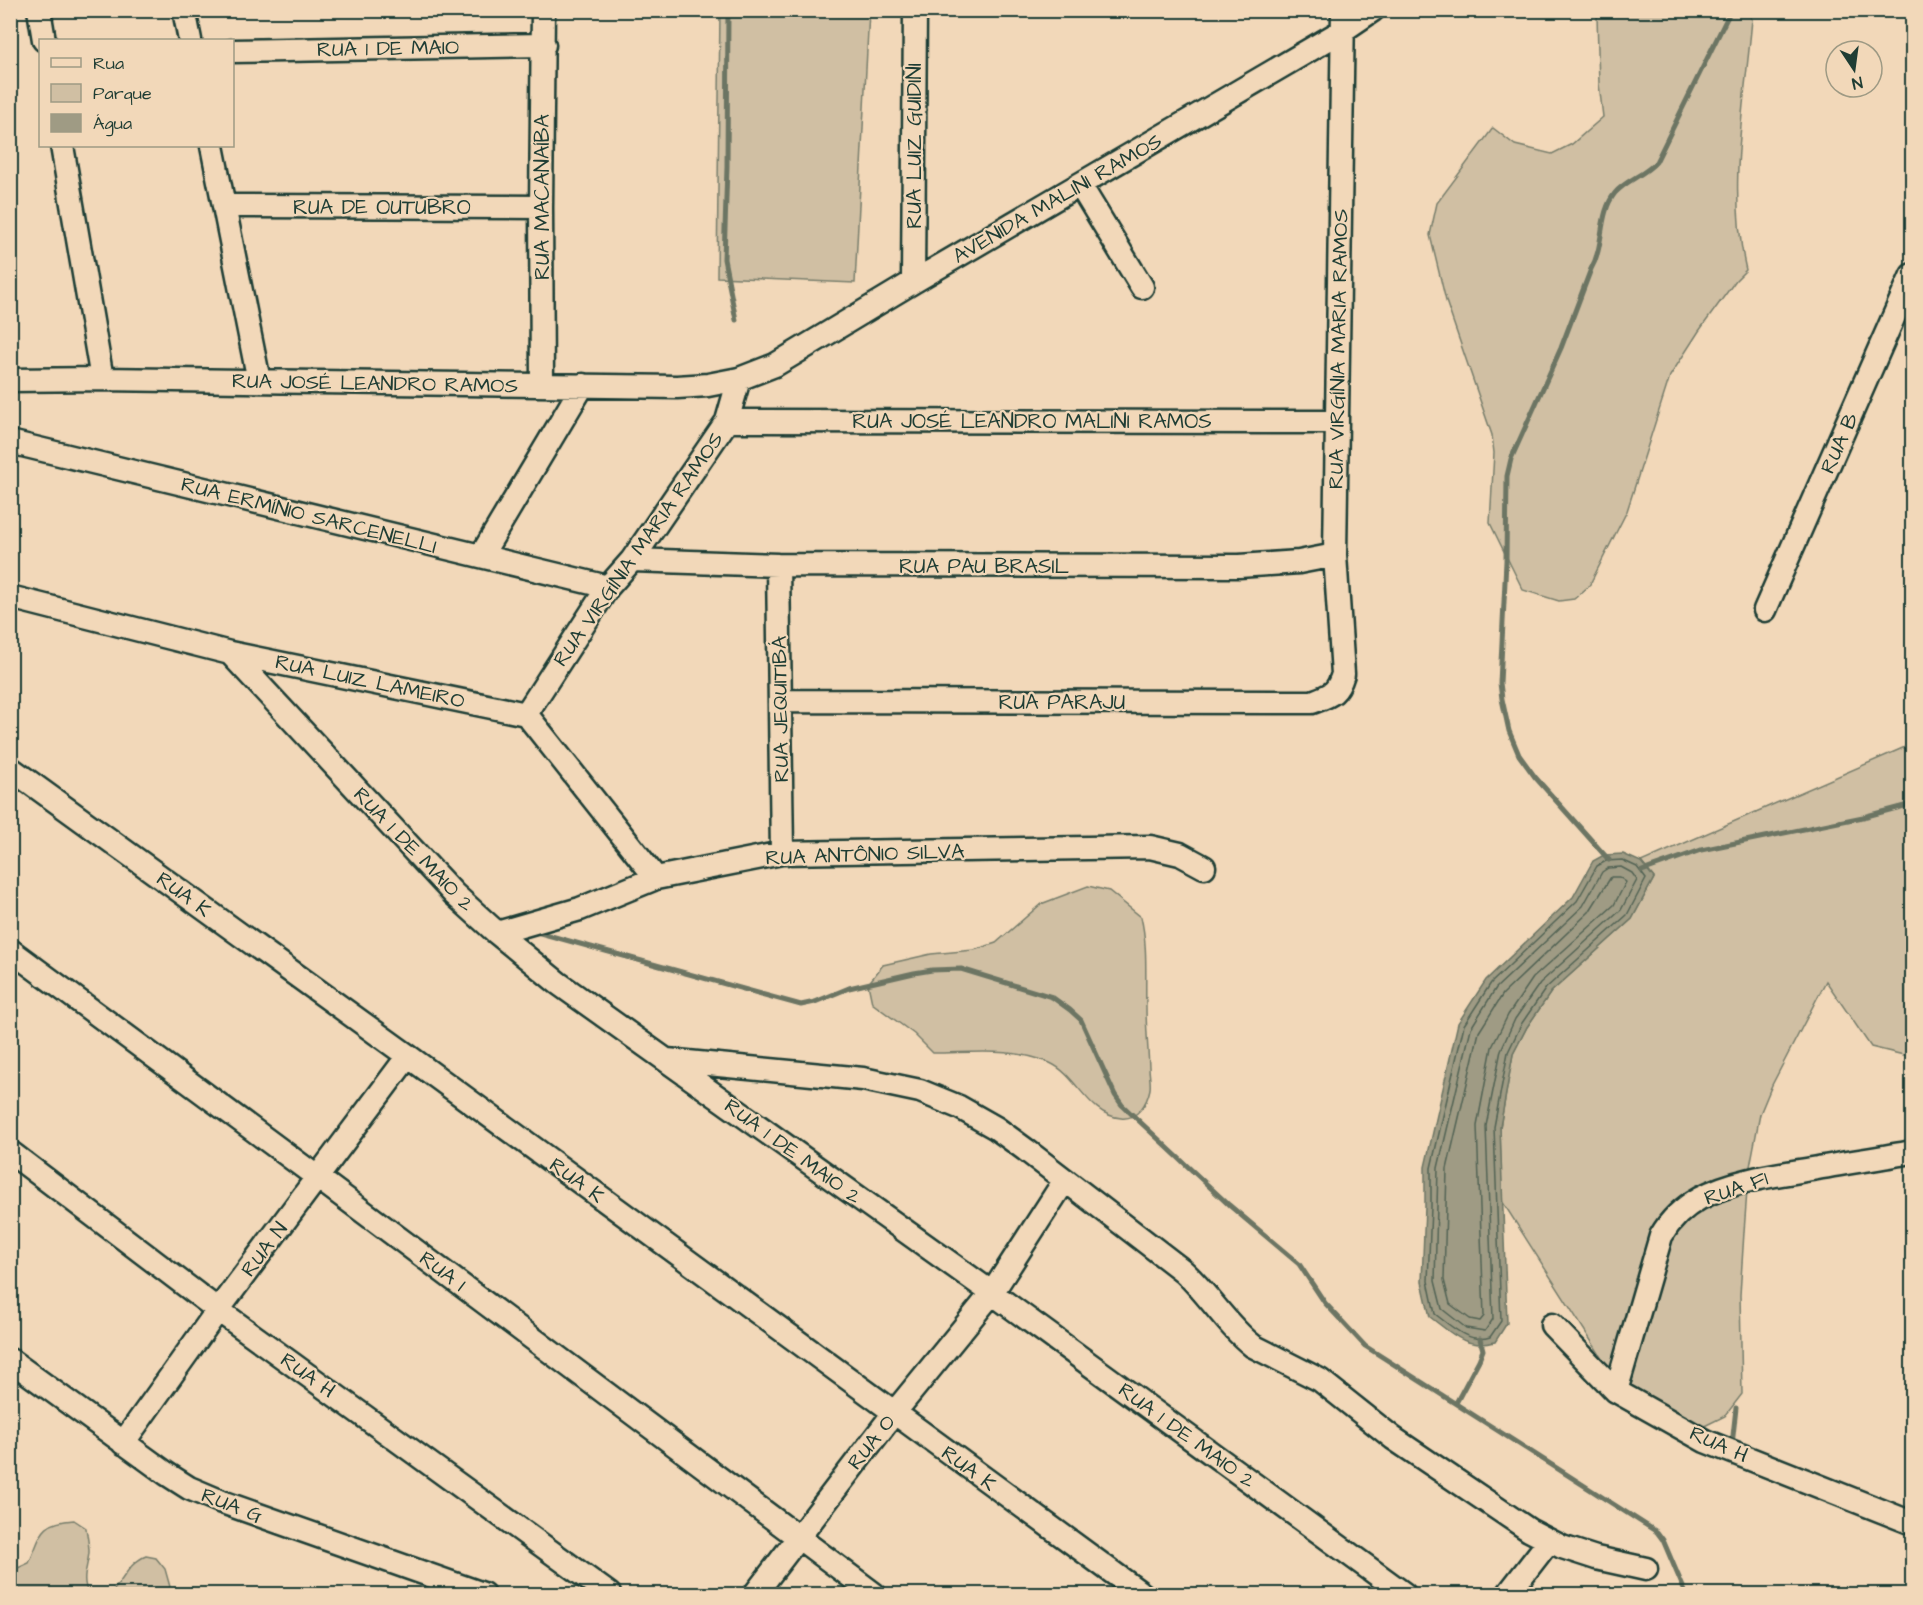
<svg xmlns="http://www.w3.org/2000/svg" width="1923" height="1605" font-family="'Architects Daughter',sans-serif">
<rect width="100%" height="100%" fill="#f2d8b9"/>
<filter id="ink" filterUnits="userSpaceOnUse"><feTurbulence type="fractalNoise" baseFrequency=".0167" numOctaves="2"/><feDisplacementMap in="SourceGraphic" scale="12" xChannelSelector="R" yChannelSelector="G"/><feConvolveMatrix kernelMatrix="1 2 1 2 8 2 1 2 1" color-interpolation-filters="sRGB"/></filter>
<g filter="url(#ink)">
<path fill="#d0bfa3" stroke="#787e6c" stroke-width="1.5" d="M1637 10 1746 11 1752 19C1745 102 1727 188 1746 270L1736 280 1699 331 1670 376 1627 511 1589 586 1574 599 1559 601 1523 590 1490 523 1494 453 1492 435 1446 301 1430 235 1437 203 1493 128 1515 145 1552 154 1572 144 1603 117 1599 84 1597 16 1629 14Z
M720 11H869L855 283 717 277Z
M1912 744V1057L1871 1047 1826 981 1772 1085 1760 1114 1748 1177 1744 1232 1740 1295 1742 1394 1725 1416 1684 1436 1616 1380 1502 1201 1500 1127 1513 1054 1527 1027 1551 992 1632 919 1654 878 1641 862Z
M1088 886 1109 891 1141 917C1148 947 1145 976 1146 1007 1146 1027 1148 1047 1149 1067 1149 1074 1151 1082 1150 1089 1147 1104 1137 1120 1121 1118 1088 1115 1077 1075 1050 1063 1013 1047 972 1053 933 1053L914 1034 872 1003 868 984 883 965 931 954 974 950 996 943 1041 904Z
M74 1520 86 1528C87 1535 89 1544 89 1552 88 1567 80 1580 89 1594H11V1566L18 1568 29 1563C42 1535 39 1522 74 1520Z
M146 1556 156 1558 165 1569 172 1594H110C124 1581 127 1564 146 1556Z"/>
<path fill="#9f9b84" stroke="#6c7564" stroke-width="1.5" d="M1623 854 1641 862 1654 878 1632 919 1551 992 1527 1027 1513 1054 1500 1127 1507 1323 1495 1342C1467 1350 1451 1333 1430 1317L1422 1282 1425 1207V1167L1458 1023 1486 980 1573 897 1593 861 1604 855Z"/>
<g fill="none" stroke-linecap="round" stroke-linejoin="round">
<path stroke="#526354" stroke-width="1.5" d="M1622 860 1637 867 1646 879 1627 915 1546 988 1522 1023 1508 1052 1494 1127 1501 1321 1490 1337C1469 1344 1451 1326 1435 1314L1428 1281 1431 1207V1168L1464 1025 1491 983 1577 901 1597 866 1606 861Z
M1621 867 1632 873 1637 880 1621 910 1540 983 1515 1019 1501 1050 1486 1126 1493 1319 1485 1331 1466 1328 1442 1309 1435 1281 1438 1168 1471 1028 1496 988 1583 906 1602 872 1608 868Z
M1611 877H1619L1626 882 1614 905 1533 978 1508 1015 1492 1047 1477 1126 1484 1316 1480 1321 1470 1319 1450 1304 1444 1280 1447 1169 1479 1032 1503 994 1589 912Z"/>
<path stroke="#6c7564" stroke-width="5" d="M728 10 727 167 724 259 736 320
M1609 860 1535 777 1519 755 1509 731 1502 699 1500 683 1506 561 1507 476 1511 459 1561 348 1591 269C1605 245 1598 214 1615 193 1626 180 1645 175 1656 162L1731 10
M1642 871 1701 850 1863 817 1912 804
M533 931 801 1005 815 1002 849 988 914 973 932 970 961 969 1052 997 1070 1010 1081 1020 1115 1095 1122 1105 1229 1205 1299 1264 1325 1303 1365 1346 1657 1532 1663 1540 1686 1594
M1456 1403 1479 1360 1483 1350 1480 1339
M1732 1445 1736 1408"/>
<g stroke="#1f3d34" stroke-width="27">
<path id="minor" d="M39 10 44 40
M184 10 190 40
M232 51 544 45
M62 146 102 379
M212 146 259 381
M1080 185 1142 287
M224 206 541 207
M913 282 915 10
M10 380 102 379 677 387 708 385 739 379 775 365 913 282 1342 31 1373 10
M542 384 541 207 543 10
M727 421 1337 422
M10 442 608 587
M481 556 583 385
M632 560 778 565 1239 566 1299 562 1335 555
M778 565 782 853
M10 597 230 653 526 714 656 878
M1765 610 1912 275
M230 653 454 894 497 933 558 983 992 1293 1404 1594
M781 701 1312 702C1331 695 1337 694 1343 674L1335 555 1343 10
M526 714 608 587 632 560 727 421 739 379
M10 768 408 1056 1142 1594
M497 933 580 909 656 878 782 853 1150 847 1180 854 1204 867
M10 950 317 1177 874 1594
M667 1060 863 1079 920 1091 959 1107 996 1128 1026 1150 1182 1270C1208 1293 1226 1325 1253 1346L1320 1380 1393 1438 1529 1530 1562 1547 1596 1558 1646 1569
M10 1152 218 1310 609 1594
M1552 1325 1616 1391 1705 1441 1912 1523
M10 1360 167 1474 189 1488 222 1502 483 1594
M1616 1391 1661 1236C1670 1220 1684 1207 1700 1198 1734 1180 1775 1175 1812 1169 1845 1163 1879 1158 1912 1152
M123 1443 218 1310 408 1056
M755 1594 894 1413 992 1293 1065 1180
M1508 1594 1549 1541"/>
</g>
<use href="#minor" stroke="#f2d8b9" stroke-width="22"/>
</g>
</g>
<g text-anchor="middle" stroke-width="4.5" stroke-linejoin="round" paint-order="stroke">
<g font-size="21" fill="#1f3d34" stroke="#f2d8b9">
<text transform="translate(388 48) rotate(-1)" y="7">RUA 1 DE MAIO</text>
<text transform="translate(914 146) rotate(-90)" y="7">RUA LUIZ GUIDINI</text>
<text transform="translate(542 197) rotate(-90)" y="7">RUA MACANAÍBA</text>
<text transform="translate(1057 198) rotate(-30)" y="7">AVENIDA MALINI RAMOS</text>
<text x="382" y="214">RUA DE OUTUBRO</text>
<text transform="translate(1338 349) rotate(-89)" y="7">RUA VIRGÍNIA MARIA RAMOS</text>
<text transform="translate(375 383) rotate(1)" y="7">RUA JOSÉ LEANDRO RAMOS</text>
<text x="1032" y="428">RUA JOSÉ LEANDRO MALINI RAMOS</text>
<text transform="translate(1839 443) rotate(-66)" y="7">RUA B</text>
<text transform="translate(309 515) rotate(14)" y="7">RUA ERMÍNIO SARCENELLI</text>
<text transform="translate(638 549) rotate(-55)" y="7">RUA VIRGÍNIA MARIA RAMOS</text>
<text x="984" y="573">RUA PAU BRASIL</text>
<text transform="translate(370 681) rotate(12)" y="7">RUA LUIZ LAMEIRO</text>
<text x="1062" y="709">RUA PARAJU</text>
<text transform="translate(780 709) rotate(-91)" y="7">RUA JEQUITIBÁ</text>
<text transform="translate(414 849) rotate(46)" y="7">RUA 1 DE MAIO 2</text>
<text transform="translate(865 854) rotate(-2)" y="7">RUA ANTÔNIO SILVA</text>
<text transform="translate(184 894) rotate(36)" y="7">RUA K</text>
<text transform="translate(793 1151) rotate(36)" y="7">RUA 1 DE MAIO 2</text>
<text transform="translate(577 1180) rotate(36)" y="7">RUA K</text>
<text transform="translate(1736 1188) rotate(-19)" y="7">RUA F1</text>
<text transform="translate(264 1249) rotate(-53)" y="7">RUA N</text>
<text transform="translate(443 1271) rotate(37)" y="7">RUA I</text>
<text transform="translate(308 1375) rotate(36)" y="7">RUA H</text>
<text transform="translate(1187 1435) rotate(36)" y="7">RUA 1 DE MAIO 2</text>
<text transform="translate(871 1442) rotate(-52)" y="7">RUA O</text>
<text transform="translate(1719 1444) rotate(24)" y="7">RUA H</text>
<text transform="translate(969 1468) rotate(36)" y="7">RUA K</text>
<text transform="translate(232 1505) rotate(21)" y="7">RUA G</text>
</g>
</g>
<rect width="1923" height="1605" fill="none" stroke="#f2d8b9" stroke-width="36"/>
<rect x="18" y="18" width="1887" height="1569" fill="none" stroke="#1f3d34" stroke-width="2" filter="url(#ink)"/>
<rect x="39" y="39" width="195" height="108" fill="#f2d8b9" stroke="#9e9a84" stroke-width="1.5"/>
<rect x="51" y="58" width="30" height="9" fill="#f2d8b9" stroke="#9e9a84" stroke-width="1.5"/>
<text x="93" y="69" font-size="18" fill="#1f3d34">Rua</text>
<rect x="51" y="84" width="30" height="18" fill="#d0bfa3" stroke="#9e9a84" stroke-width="1.5"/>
<text x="93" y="99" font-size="18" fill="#1f3d34">Parque</text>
<rect x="51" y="114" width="30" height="18" fill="#9f9b84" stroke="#9e9a84" stroke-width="1.5"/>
<text x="93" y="129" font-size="18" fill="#1f3d34">Água</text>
<g transform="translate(1854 69) rotate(167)"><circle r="28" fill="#f2d8b9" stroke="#9e9a84" stroke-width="1.5"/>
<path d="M0-4.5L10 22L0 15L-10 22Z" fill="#1f3d34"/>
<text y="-9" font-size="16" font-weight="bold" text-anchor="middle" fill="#1f3d34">N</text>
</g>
</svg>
